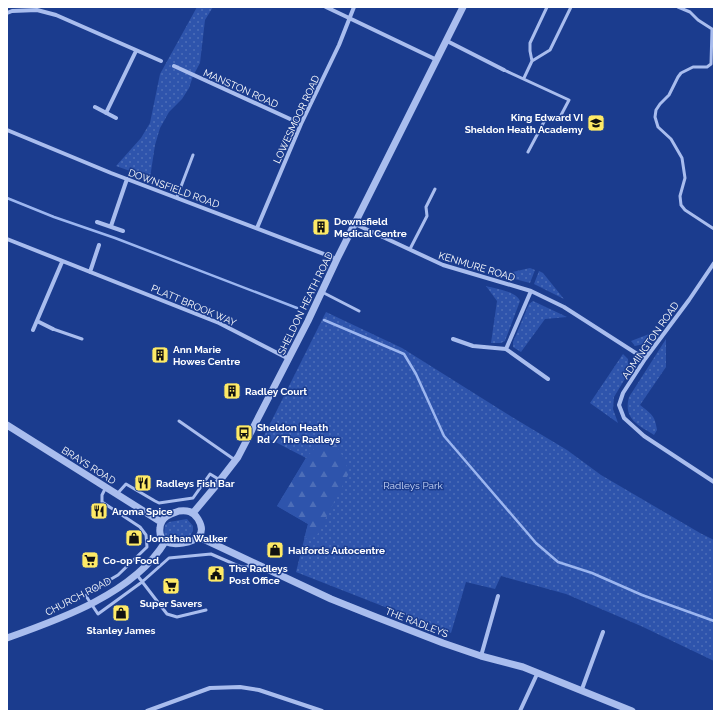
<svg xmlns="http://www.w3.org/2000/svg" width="721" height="718" font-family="Raleway,sans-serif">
<defs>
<pattern id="grass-dots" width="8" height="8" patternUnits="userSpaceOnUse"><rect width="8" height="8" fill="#2e54ac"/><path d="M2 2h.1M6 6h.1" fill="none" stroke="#4d6eb8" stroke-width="1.8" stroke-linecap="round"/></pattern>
<pattern id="forest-firs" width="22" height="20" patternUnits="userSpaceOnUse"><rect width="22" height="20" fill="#2e54ac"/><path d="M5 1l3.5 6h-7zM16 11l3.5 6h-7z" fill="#4d6eb8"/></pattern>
</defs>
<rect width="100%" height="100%" fill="#1b3c8e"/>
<path fill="url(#grass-dots)" d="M197 7H213L205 20 200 63 193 76 189 88 182 99 169 112 160 128 155 145 150 178 116 166 141 138 150 123 160 74Z
M530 268 535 270 530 283 499 275Z
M539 271 543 273 564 299 534 284Z
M486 286C496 289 516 291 520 301L505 341 501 343H491L497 301Z
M533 301 567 317 545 319 521 352 513 347V342L529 304Z
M326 312 402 348 512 417 567 450 601 475 700 533 714 540V661L641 626 566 594 501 576 495 589 466 582 451 633 296 572 308 524 277 506 306 458 264 436Z
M657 331 648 343 635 346 631 341Z
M666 339V367L640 405C651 414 655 415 657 430L654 435C638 425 623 419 629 397Z
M623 354 628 359 629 372 614 397 613 409 618 423 590 403Z
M187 519 193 526V531L190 536 179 539H168L164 535 165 525 169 522Z"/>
<path fill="url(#forest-firs)" d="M323 439H333L345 461 349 473 316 537 304 539 308 524 277 506 306 458Z"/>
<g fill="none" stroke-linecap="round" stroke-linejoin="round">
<path stroke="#9cb6f0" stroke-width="2.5" d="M7 198 54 217 115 238 297 308
M324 320 404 354 416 374 444 436 536 543 558 562 592 573 642 595 714 621"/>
<path stroke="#a9bdee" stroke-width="3" d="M678 7 690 12 698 20 712 29 711 64 707 67H693L681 73 678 77 669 95 660 104 656 110 655 117 658 127 671 139 682 158 685 178 680 196 681 205 685 210 714 229
M532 61 530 51V43L547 7
M504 70 569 100 559 119 548 117 546 118 528 152
M524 78 532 61 550 50 571 7
M177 197 193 155
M410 249 427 216 426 207 435 189
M322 292 359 311
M53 329 82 339
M179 421 235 460
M106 487 102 495V502L140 527 146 535 147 547 118 575 89 592 86 596 98 614 142 582 169 558 211 554 241 567H247L253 563
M117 494 126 484 155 501 159 503 193 498 210 474 220 480
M137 575 167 614 177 617 206 610"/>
<path stroke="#a9bdee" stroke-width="4" d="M326 7 437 60
M7 13 12 11 37 10 56 15 161 61
M447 41 504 70
M174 66 301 124
M95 107 116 118
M106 113 136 51
M7 130 111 173 337 259
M97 222 123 231
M355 224 443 265 531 291 564 307 645 359
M111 226 127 179
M257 228 301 124 339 45 354 7
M7 239 219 323 289 359
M714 263 689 300 645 359 623 393 619 405 624 418 644 436 714 482
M90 272 99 245
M37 321 53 329
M33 330 62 262
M453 339 473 346 506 349 548 379
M506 349 531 291
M481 656 498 596
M582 689 603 632
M147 711 210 688 240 687 259 690 322 711
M520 711 538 672"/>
<path stroke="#a9bdee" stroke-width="7" d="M7 425 161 522
M179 511C187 510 193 511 198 519 207 534 197 541 183 543 171 545 158 543 160 528 161 517 170 514 179 511Z
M193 513 214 488 238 457 308 321 337 259 463 7
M199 537 331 599 376 617 443 643 481 656 523 667 632 711
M7 638C61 619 134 593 165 542"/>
</g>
<defs>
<g id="school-square" transform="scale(0.9)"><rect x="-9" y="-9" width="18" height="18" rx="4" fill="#feea66" stroke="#1b3c8e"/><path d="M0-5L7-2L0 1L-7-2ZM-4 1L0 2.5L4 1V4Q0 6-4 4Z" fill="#111"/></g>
<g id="building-square" transform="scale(0.9)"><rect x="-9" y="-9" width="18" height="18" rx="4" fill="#feea66" stroke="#1b3c8e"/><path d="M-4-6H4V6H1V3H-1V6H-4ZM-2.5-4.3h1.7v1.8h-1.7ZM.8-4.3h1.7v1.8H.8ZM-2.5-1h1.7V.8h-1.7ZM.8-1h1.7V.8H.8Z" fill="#111"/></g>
<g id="bus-square" transform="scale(0.9)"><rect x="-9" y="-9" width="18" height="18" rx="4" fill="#feea66" stroke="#1b3c8e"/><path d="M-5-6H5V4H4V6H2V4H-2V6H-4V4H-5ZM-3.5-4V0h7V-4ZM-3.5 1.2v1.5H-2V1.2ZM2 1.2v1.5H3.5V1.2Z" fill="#111"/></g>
<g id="restaurant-square" transform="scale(0.9)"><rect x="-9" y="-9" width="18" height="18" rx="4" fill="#feea66" stroke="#1b3c8e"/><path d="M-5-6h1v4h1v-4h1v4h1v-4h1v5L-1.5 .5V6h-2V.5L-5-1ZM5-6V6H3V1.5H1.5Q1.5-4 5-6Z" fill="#111"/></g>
<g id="shop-square" transform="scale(0.9)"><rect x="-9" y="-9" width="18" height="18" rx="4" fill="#feea66" stroke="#1b3c8e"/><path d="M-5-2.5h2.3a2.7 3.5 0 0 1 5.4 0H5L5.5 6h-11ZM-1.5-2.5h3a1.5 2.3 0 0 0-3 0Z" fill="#111"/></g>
<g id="supermarket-square" transform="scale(0.9)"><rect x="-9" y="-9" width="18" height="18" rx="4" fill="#feea66" stroke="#1b3c8e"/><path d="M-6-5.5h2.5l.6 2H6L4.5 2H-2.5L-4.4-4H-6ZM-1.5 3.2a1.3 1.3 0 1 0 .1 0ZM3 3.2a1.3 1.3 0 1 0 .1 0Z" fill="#111"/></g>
<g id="civic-square" transform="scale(0.9)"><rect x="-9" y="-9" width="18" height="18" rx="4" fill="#feea66" stroke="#1b3c8e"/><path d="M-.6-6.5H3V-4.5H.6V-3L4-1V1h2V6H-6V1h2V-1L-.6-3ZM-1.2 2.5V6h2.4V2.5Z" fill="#111"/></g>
</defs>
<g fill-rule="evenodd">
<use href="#school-square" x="596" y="123"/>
<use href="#building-square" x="321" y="227"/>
<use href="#building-square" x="160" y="355"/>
<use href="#building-square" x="232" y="391"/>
<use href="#bus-square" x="244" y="433"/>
<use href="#restaurant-square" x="143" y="483"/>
<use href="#restaurant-square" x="99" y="511"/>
<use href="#shop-square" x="134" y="538"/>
<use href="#shop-square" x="275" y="550"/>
<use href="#supermarket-square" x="90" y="560"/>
<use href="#civic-square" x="216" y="574"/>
<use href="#supermarket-square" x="171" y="586"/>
<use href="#shop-square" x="121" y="613"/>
</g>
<g text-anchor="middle" stroke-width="3" stroke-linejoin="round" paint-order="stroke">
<g font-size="10" fill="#fff" stroke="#1b3c8e">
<text transform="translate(241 88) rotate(24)" y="4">MANSTON ROAD</text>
<text transform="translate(296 119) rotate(-65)" y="4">LOWESMOOR ROAD</text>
<text transform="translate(174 188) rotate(20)" y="4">DOWNSFIELD ROAD</text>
<text transform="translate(477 266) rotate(17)" y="4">KENMURE ROAD</text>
<text transform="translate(305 303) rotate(-64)" y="4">SHELDON HEATH ROAD</text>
<text transform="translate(194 305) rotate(23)" y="4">PLATT BROOK WAY</text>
<text transform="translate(650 340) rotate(-55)" y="4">ADMINGTON ROAD</text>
<text transform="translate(89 465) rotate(32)" y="4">BRAYS ROAD</text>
<text transform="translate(78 596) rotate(-27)" y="4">CHURCH ROAD</text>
<text transform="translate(417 622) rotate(21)" y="4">THE RADLEYS</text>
</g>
<g font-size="10" font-weight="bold" fill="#fff" stroke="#1b3c8e" text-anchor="start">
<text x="583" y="121" text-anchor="end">King Edward VI<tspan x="583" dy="12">Sheldon Heath Academy</tspan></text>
<text x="334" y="225">Downsfield<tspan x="334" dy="12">Medical Centre</tspan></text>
<text x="173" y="353">Ann Marie<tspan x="173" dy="12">Howes Centre</tspan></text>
<text x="245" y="395">Radley Court</text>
<text x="257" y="431">Sheldon Heath<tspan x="257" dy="12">Rd / The Radleys</tspan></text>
<text x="156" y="487">Radleys Fish Bar</text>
<text x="112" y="515">Aroma Spice</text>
<text x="147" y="542">Jonathan Walker</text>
<text x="288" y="554">Halfords Autocentre</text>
<text x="103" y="564">Co-op Food</text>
<text x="229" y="572">The Radleys<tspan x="229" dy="12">Post Office</tspan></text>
<text x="171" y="607" text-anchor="middle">Super Savers</text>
<text x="121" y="634" text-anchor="middle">Stanley James</text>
</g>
<g font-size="10" fill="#cedbfa" stroke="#1b3c8e">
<text x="413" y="489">Radleys Park</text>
</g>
</g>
<rect width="721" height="718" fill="none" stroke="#ffffff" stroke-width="16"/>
</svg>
